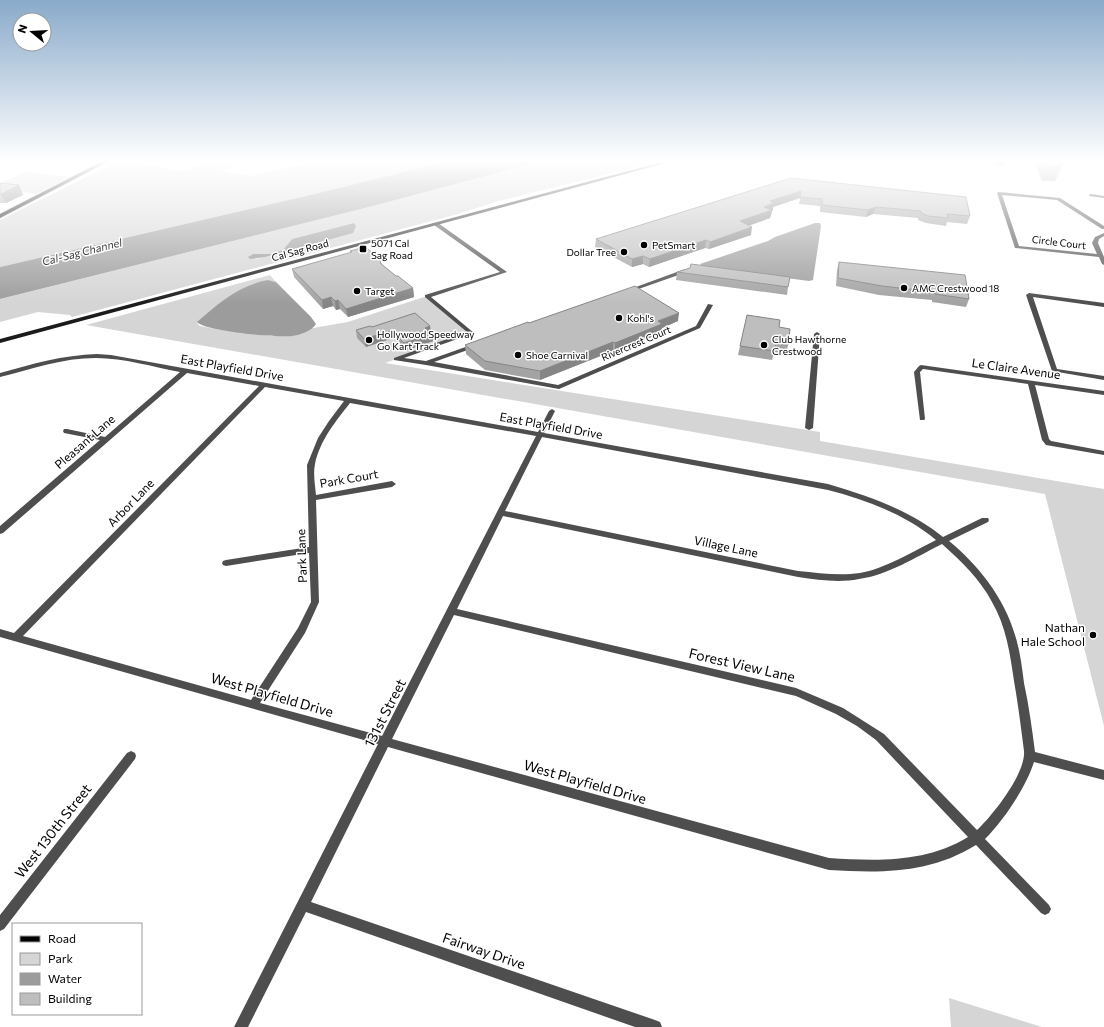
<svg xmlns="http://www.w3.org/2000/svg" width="1104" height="1027" font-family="Commissioner,sans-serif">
<rect width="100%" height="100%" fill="#fff"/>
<path fill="#d5d5d5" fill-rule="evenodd" d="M227 160H250L221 171 251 176 321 160H453L306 196 0 267V220L116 162 161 166 177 171H183L206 163 214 164Z
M546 160H641L648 164 499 201 454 215 72 317 70 315 38 312 0 322V299L369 207ZM354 223 323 242 256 259 250 255 271 254 283 250 292 239Z
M26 172 69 177 37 194 0 188V183Z
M270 275 276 282 268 280 205 316 197 323 200 326 215 329 271 336H293L313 328 348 322 427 296 471 333 385 363 820 432V441L1104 489V726L1045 494 86 325Z
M949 998 1042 1027H951Z"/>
<path fill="#9c9c9c" d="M453 160H546L369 207 0 299V267L306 196Z
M354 223 356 226 353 233 265 257 250 259 248 257 253 254H271L283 250 292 239Z
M815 223H820L821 226 813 280 809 281 704 267 700 264 768 241 775 237Z
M268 280 276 282 311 317 316 324C312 331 300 335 292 336 278 338 204 331 197 322 218 304 239 285 268 280Z"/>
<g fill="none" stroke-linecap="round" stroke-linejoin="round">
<g stroke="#dbdbdb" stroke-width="2">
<path id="primary" d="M105 160H111L0 218V214Z
M1098 160H1104V163L1098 161Z"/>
</g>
<path fill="#4e4e4e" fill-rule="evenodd" d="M999 192 1060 198 1104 226V229H1102L1057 200 1002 195 1019 246 1097 254 1092 243 1095 237 1104 233V236L1099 239 1098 243 1104 257V265L1102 264 1099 257 1015 248 997 193Z
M1091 194 1104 196V198L1089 196V195Z
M434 223H438L507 272 431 297 474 333 404 358 426 361 474 344 477 346 476 347 434 362 558 385 696 326 708 304 713 305 700 328 559 389 426 365 394 360V358L467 332 425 297V295L500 272 434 225Z
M685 269 687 270V272L630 292 625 291Z
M1029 293 1104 303V307L1033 297 1057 369 1104 376V380L1052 371 1026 295Z
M817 332 820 334 813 428 809 430 805 428 814 334Z
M97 354 111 355 538 432 549 411 552 409 555 411 544 433 828 484C868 496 910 510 943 537L982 518H988L989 520 988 522 949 541C978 565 1004 597 1015 635 1020 650 1022 667 1024 683 1029 706 1032 729 1035 752L1104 770V780L1034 762C1026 787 1004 820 985 839L1049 905 1051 909 1049 913 1045 915 1041 913 976 845C929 874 882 873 829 870L388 747 311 902 655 1020 660 1022 662 1027H635L306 912 248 1027H234L378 744 0 637V629L14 633 259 386 187 373 3 533 0 534V526L100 440 64 433 63 431 64 429H67L105 437 180 372C153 367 124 358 96 358 62 358 32 369 0 377V373C32 364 63 355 97 354ZM265 387 344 401 329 421 318 438 307 465 309 547 226 560 223 561 222 563 223 565 226 566 309 553 311 602 298 628 251 700 23 636ZM350 403 536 436 382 736 260 703 305 633 319 602 316 500 392 487 396 484 392 481 316 495C315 485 313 473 315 464 320 440 336 421 350 403ZM542 437 828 490C866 500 905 514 936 540 914 551 884 569 860 573 839 576 819 573 798 571L505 511ZM503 516 798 577C819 580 839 583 859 579 888 575 916 557 942 544 961 561 980 579 992 602 1006 626 1010 653 1014 681 1018 704 1021 727 1024 751 1026 773 993 815 977 830L884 734 843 708 796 688 457 609ZM454 615 796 696 836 714 857 726 876 740 968 837C926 863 877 861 829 858L392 739Z
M921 365 1104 391V395L1035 385 1049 439 1051 441 1104 451V455L1046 445 1042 440 1028 384 923 369 920 372 925 419 924 420H920L914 372 919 366Z
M131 751 135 753 136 756 135 759 4 929 0 931V915L127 753Z"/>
<path fill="#1b1b1b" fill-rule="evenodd" d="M669 160H677L0 343V339Z"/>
<use href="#primary" fill="#000" fill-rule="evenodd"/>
</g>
<path fill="#a3a3a3" d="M993 160H1006L1004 166 995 165Z
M1034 160H1062L1064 163 1055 181H1042L1034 162Z
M791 178 970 216 967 224 947 222 946 226 926 223 918 220V218L873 214 866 217 820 212V206L799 204 800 198 773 207V210L772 211 770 218 748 226 751 235 709 249 705 248 649 267 643 264 632 267 595 247 596 239Z
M0 183 19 185 23 195 6 203H0Z
M350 251 376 255 377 258 382 264 396 276 413 288 414 297 348 317 340 309 336 310 333 306 323 309 294 277 292 269 350 253Z
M839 262 969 299 966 307 932 302V300L879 295 836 286 837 270Z
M677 272 788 287 787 295 676 280Z
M747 315 779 327 788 345 786 354 774 352 772 360 738 355Z
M678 321 662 328 661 333 615 352 613 351 540 380 485 370 466 354 465 345Z
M430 326 433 341 405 351 393 338 366 347 357 338 356 330 372 327Z"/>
<path fill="#858585" d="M19 185 23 195 6 203 1 194Z
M801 191 800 198 773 207V210L772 211 770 218 739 229 740 221 764 207 770 201Z
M876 207 873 214 866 217 868 210Z
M752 227 751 235 709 249 710 242Z
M706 240 705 248 649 267 650 259Z
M643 256V264L632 267V259Z
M413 288 414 297 348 317 346 309Z
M331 297 333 306 323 309 322 300Z
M338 300 340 309 336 310 335 301Z
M679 313 678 321 662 328 661 333 615 352V343L658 321Z
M430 326 431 334 425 328Z
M391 331 393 338 366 347 364 339Z
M432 334 433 341 405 351 404 343Z
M613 342V351L540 380V371Z"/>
<path fill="#bebebe" stroke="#858585" d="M1045 160H1062L1064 163H1060L1062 167H1048Z
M791 178 966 197 970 216 947 214 948 218 928 216 921 213V211L876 207 868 210 822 205V199L800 197 801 191 770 201 774 203 764 207 772 210 740 221 752 227 710 242 706 240 650 259 643 256 632 259 596 239Z
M0 183 19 185 1 194 0 193Z
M365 247 376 255H374L381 262 380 263 396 276H398L413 288 346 309 338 300 335 301 331 297 322 300 292 269 352 252 350 251Z
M839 262 965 275 969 299 935 294V292L882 286 838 278Z
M691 264 790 277 788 287 677 272 690 268Z
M635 286 679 313 658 321 662 324 615 343 613 342 540 371 485 361 465 345 528 322 529 323Z
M415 313 430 326 425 328 432 334 404 343 391 331 364 339 356 330 370 326 372 327Z
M747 315 780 320 779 327 790 329 788 345 776 343 774 351 740 346Z"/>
<linearGradient id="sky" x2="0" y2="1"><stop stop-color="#89aaca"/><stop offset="0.53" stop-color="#fff"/><stop offset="1" stop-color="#fff" stop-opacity="0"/></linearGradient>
<rect width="1104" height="304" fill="url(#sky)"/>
<g fill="#000" stroke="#fff" stroke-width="1.5">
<circle cx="644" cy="245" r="4"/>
<rect x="359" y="245" width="8" height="8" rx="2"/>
<circle cx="624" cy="252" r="4"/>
<circle cx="904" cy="288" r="4"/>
<circle cx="357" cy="291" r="4"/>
<circle cx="619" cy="318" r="4"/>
<circle cx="369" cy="340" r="4"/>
<circle cx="764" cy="345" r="4"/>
<circle cx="518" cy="355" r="4"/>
<circle cx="1093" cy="635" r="4"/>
</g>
<g text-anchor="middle" stroke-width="3" stroke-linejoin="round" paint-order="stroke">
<g font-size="10" fill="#000" stroke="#fff">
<text transform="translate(1059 242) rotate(7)" y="4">Circle Court</text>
<text transform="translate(300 250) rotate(-15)" y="4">Cal Sag Road</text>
<text transform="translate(636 343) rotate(-23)" y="4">Rivercrest Court</text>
</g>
<g font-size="10" fill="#000" stroke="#fff" text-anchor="start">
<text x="371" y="247">5071 Cal<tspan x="371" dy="12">Sag Road</tspan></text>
<text x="652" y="249">PetSmart</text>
<text x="616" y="256" text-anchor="end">Dollar Tree</text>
<text x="912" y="292">AMC Crestwood 18</text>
<text x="365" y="295">Target</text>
<text x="627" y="322">Kohl's</text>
<text x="377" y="338">Hollywood Speedway<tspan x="377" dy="12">Go Kart Track</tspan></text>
<text x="772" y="343">Club Hawthorne<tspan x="772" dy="12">Crestwood</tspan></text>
<text x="526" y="359">Shoe Carnival</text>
</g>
<g font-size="11" font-style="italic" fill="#3d3d3d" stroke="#fff">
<text transform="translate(82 252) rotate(-14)" y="4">Cal-Sag Channel</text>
</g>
<g font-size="12" fill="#000" stroke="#fff">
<text transform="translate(232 368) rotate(10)" y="4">East Playfield Drive</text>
<text transform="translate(1016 369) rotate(8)" y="4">Le Claire Avenue</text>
<text transform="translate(551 426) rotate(10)" y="4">East Playfield Drive</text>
<text transform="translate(85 442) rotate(-41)" y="4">Pleasant Lane</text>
<text transform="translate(349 479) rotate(-10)" y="4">Park Court</text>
<text transform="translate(131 503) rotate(-46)" y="4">Arbor Lane</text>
<text transform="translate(726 547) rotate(12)" y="4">Village Lane</text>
<text transform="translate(302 556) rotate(-92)" y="4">Park Lane</text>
</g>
<g font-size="12" fill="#000" stroke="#fff" text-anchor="end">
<text x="1085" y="632">Nathan<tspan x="1085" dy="14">Hale School</tspan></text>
</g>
<g font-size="14" fill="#000" stroke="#fff">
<text transform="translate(742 665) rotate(13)" y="5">Forest View Lane</text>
<text transform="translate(272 695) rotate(16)" y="5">West Playfield Drive</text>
<text transform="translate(385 713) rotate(-63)" y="5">131st Street</text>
<text transform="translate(585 782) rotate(16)" y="5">West Playfield Drive</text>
<text transform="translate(53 831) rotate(-52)" y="5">West 130th Street</text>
<text transform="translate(484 951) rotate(19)" y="5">Fairway Drive</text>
</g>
</g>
<rect x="12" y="923" width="130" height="92" fill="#ffffff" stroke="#999999"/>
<rect x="20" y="936" width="20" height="6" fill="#000000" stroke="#999999"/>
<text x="48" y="943" font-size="12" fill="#000000">Road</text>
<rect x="20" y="953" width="20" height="12" fill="#d5d5d5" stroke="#999999"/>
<text x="48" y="963" font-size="12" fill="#000000">Park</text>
<rect x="20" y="973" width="20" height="12" fill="#9c9c9c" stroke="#999999"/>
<text x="48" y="983" font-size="12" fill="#000000">Water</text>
<rect x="20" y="993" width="20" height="12" fill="#bebebe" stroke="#999999"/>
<text x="48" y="1003" font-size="12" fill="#000000">Building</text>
<g transform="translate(32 32) rotate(288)"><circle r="19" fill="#ffffff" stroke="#999999"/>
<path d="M0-3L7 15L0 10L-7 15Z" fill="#000000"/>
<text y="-6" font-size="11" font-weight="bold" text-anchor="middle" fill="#000000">N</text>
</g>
</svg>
